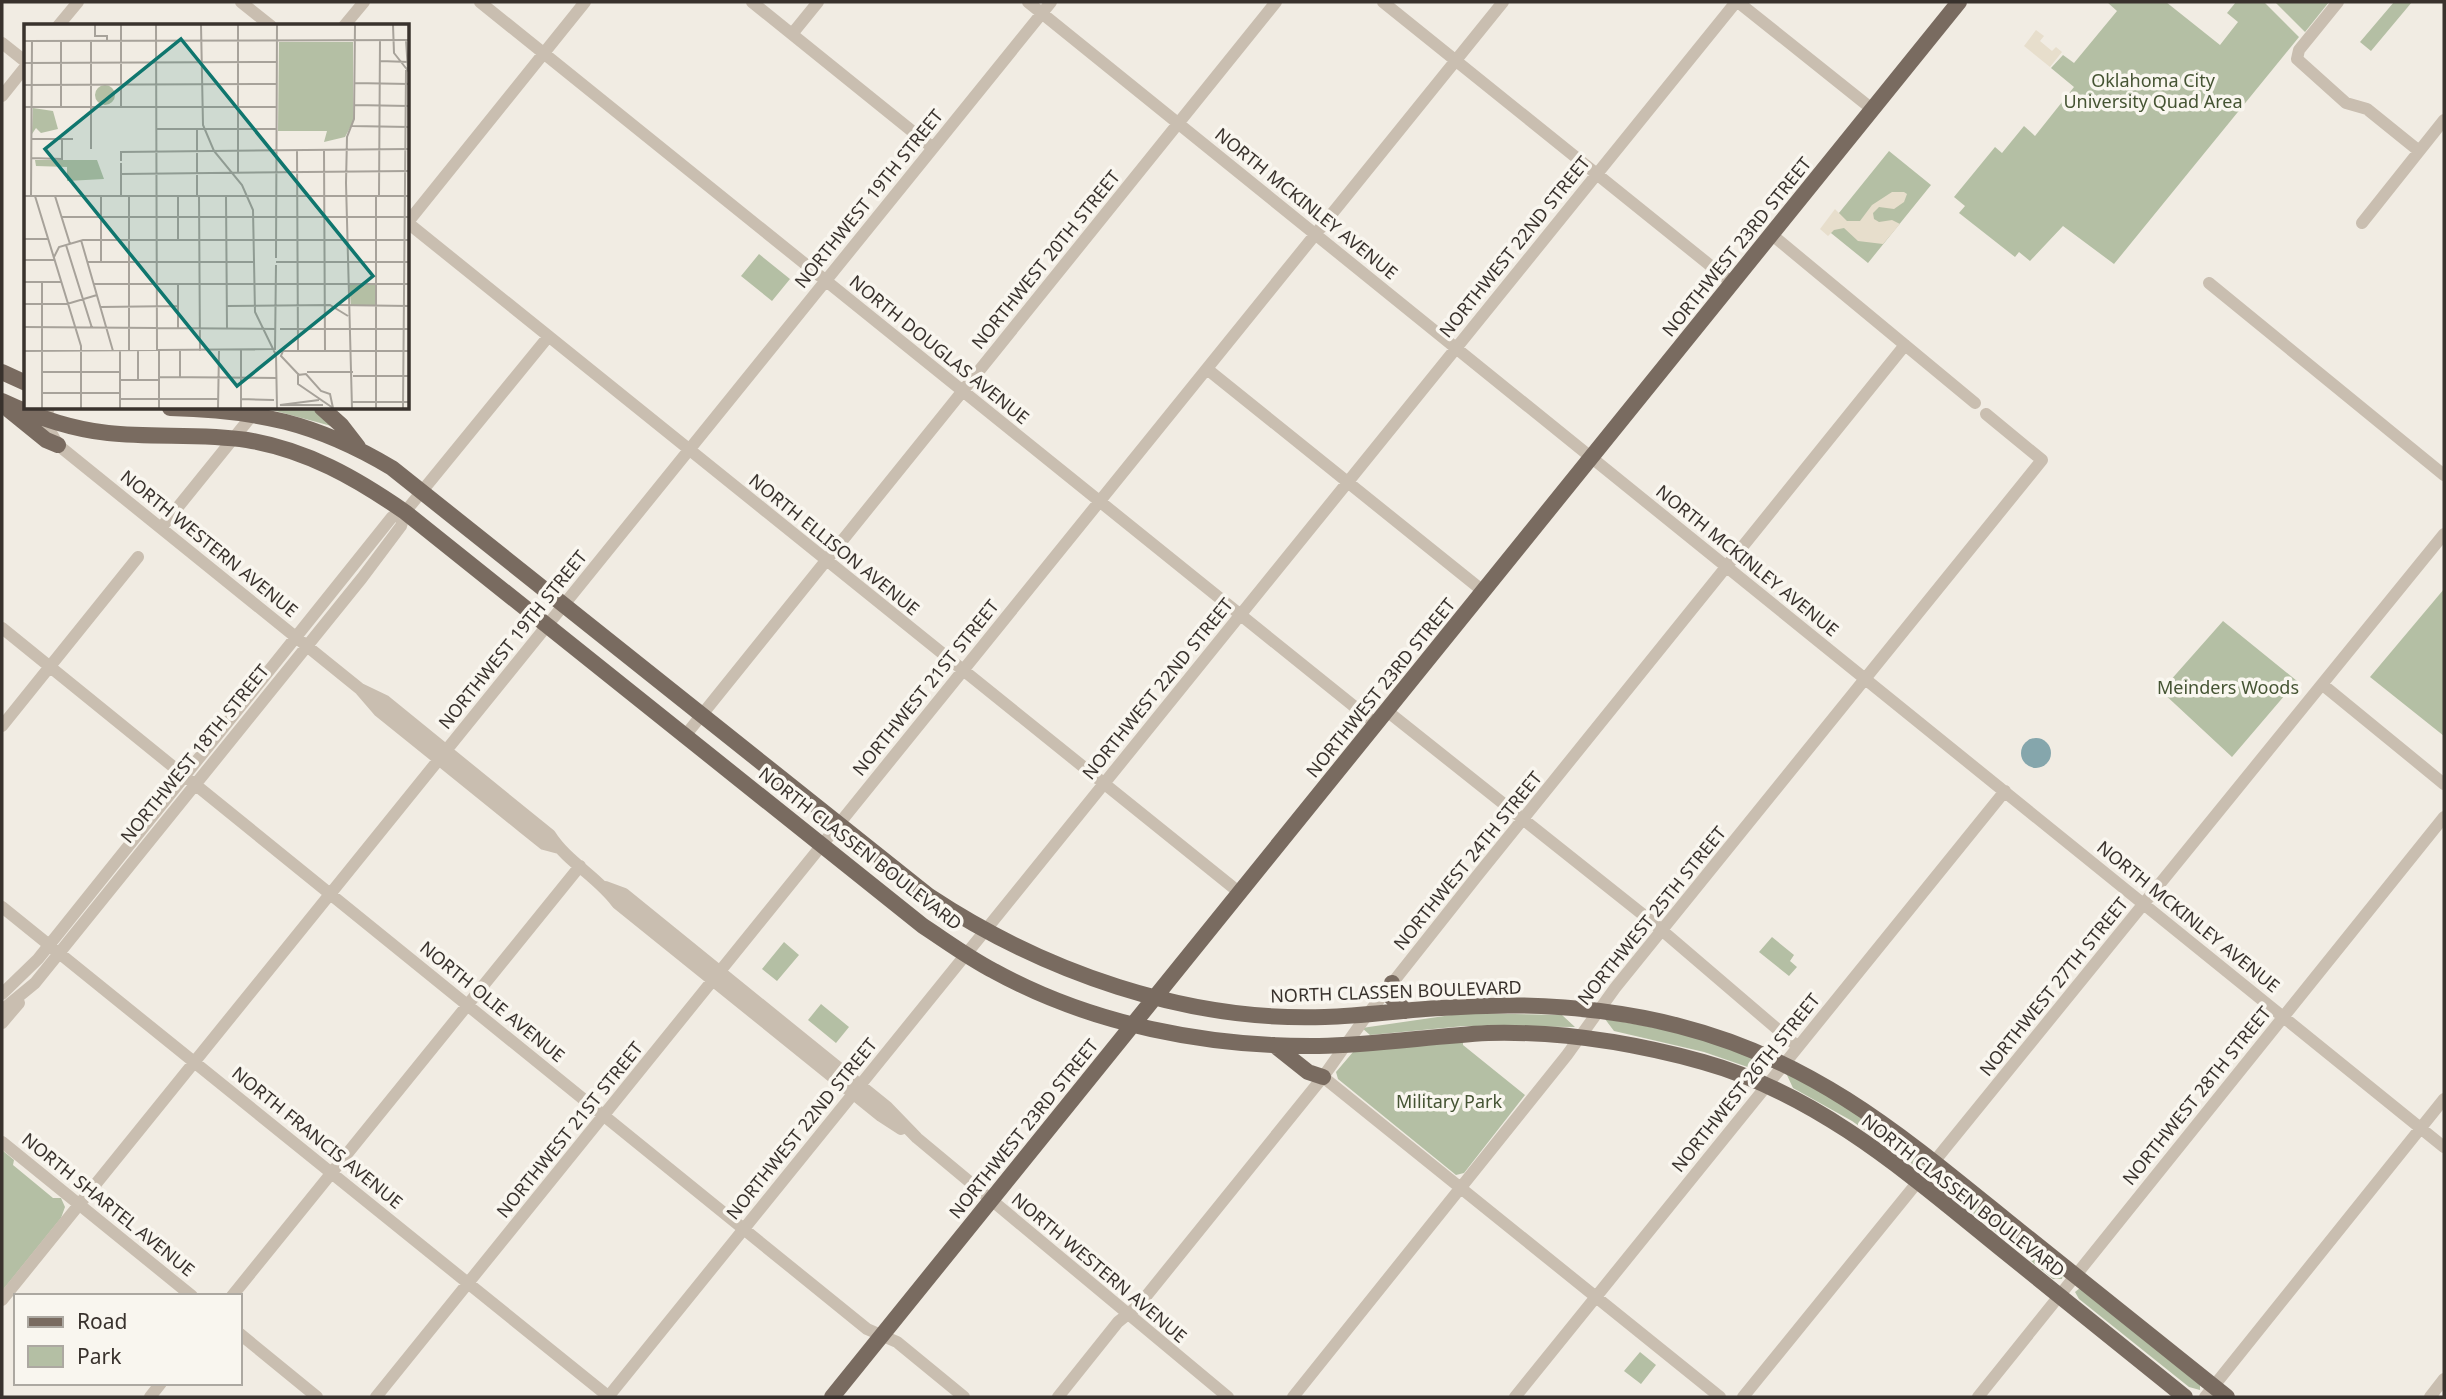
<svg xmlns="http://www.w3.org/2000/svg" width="2446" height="1399" font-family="'Noto Sans',sans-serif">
<rect width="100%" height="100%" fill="#f1ece3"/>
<path fill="#b4bfa4" d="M2107 2H2166L2220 45 2238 22 2227 13 2236 2H2264L2299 37 2114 264 2063 226 2030 261 2019 252 2015 257 1959 213 1965 206 1954 197 1995 147 2002 153 2024 126 2035 136 2074 87 2051 68 2063 55 2074 63 2117 11Z
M2275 2H2329L2305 32Z
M2394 2H2412L2371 51 2360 42Z
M1889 151 1931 185 1868 263 1826 229Z
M759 254 790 279 772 301 741 276Z
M271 408H312L335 427 272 410Z
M2444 589V736L2370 677Z
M2223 621 2297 681 2232 757 2161 691Z
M1772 937 1794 955 1790 961 1797 967 1789 976 1759 952Z
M784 942 799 955 777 981 762 969Z
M821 1004 849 1027 836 1043 808 1020Z
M1465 1013 1562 1015 1575 1027 1464 1026 1370 1035 1362 1028Z
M1605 1019C1657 1027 1710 1038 1760 1060L1765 1073 1704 1052 1614 1031Z
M1463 1041V1045L1525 1095 1464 1173 1456 1175 1338 1079 1336 1072 1353 1052Z
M1786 1073 1852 1106 1922 1161 1923 1165 1915 1166 1852 1121 1793 1088Z
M2 1150 14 1160 13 1165 53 1198H61L65 1207 61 1218 2 1291Z
M1940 1175 2063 1274 2062 1279H2053L1938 1184 1935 1178Z
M2080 1288 2200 1384V1390L2189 1387 2079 1299 2075 1292Z
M1640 1352 1656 1365 1641 1384 1624 1371Z"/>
<path fill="#e7decc" d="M2036 30 2044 36 2040 41 2052 51 2056 47 2062 52 2050 67 2024 46Z
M1892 192H1904L1907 194 1904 202 1894 209 1879 207 1873 213 1874 219 1879 222 1892 220 1900 224 1883 244 1858 241 1844 228 1834 230 1828 236 1820 229 1835 209 1847 221H1860L1872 205Z"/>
<path fill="#85a6ac" d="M2021 753a15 15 0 1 1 30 0a15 15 0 1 1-30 0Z"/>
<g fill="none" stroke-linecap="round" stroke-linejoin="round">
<path stroke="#c9beb0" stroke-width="12" d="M241 2 271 26
M480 2 1376 724
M752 2 933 148
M1028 2 2444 1147
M1383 2 1732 283
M1738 2 1872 109
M2338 2 2299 50 2297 59 2346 103 2367 109 2419 151
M58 26 78 2
M344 26 364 2
M792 34 818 2
M2 43 26 62
M2 96 26 66
M408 222 585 2
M408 223 1240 893
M2362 223 2444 120
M1771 234 1975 403
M2209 283 2444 475
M1207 369 1483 591
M49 408 44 420 58 445 360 689 379 711 524 828 544 844 559 848
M161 528 258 408
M2 628 867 1329 897 1342 964 1397
M2323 685 2444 784
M360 689 385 701 550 835C567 862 598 877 617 903L881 1116 901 1129
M1387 711 1651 921 1797 1046
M2 726 138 557
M684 737 1276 2
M605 887 624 894 887 1107 917 1138 1228 1397
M2 907 609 1397
M2 994 38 959 392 517 405 512
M2 1010 35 983 362 578 401 526 405 512 548 337
M2 1023 19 1003
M1323 1077 1720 1397
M2 1142 192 1296
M232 1296 580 866
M2 1300 1051 2
M240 1334 317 1397
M150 1397 161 1383
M376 1397 1503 2
M608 1397 1736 2
M1058 1397 1118 1322 1139 1305 1323 1077 1367 1015 1477 876 1905 345
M1293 1397 1567 1055 1615 988 2042 460 1986 414
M1515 1397 2005 791
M1743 1397 2444 534
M1978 1397 2444 817
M2205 1397 2444 1099
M2430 1397 2444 1379"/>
<path stroke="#796b60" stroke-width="16" d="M2 372 26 383
M2 401C36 417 70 429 108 433 154 438 201 433 247 440 307 450 356 478 405 512L923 926C946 941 969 958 994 971 1092 1025 1208 1047 1319 1046 1376 1045 1432 1036 1488 1033 1560 1031 1634 1043 1703 1062 1818 1094 1909 1174 1999 1247 2061 1297 2123 1347 2185 1397
M170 408C257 410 317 423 392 468L929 896C1044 972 1186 1022 1325 1017 1364 1016 1402 1010 1441 1008 1520 1002 1602 1006 1679 1026 1813 1060 1901 1135 2006 1220 2080 1279 2153 1338 2227 1397
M322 408 341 425 358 447
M9 410 46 440 58 445
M1392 983 1390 996 1406 1011
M1274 1045 1308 1072 1323 1077
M832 1397 1959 2"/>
</g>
<g text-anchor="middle" stroke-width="7" stroke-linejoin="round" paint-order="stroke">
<g font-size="18" fill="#455433" stroke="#f9f6ef">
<text x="2153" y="87">Oklahoma City<tspan x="2153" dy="21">University Quad Area</tspan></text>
<text x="2228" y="694">Meinders Woods</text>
<text x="1449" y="1108">Military Park</text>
</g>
<g font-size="18" fill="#39322d" stroke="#f9f6ef">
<text transform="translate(869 199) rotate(-51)" y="6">NORTHWEST 19TH STREET</text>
<text transform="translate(1306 204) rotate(39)" y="6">NORTH MCKINLEY AVENUE</text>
<text transform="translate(1515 247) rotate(-51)" y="6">NORTHWEST 22ND STREET</text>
<text transform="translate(1737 247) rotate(-51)" y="6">NORTHWEST 23RD STREET</text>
<text transform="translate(1046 260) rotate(-51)" y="6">NORTHWEST 20TH STREET</text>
<text transform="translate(939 350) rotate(39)" y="6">NORTH DOUGLAS AVENUE</text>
<text transform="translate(209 544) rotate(39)" y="6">NORTH WESTERN AVENUE</text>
<text transform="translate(834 545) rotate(39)" y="6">NORTH ELLISON AVENUE</text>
<text transform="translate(1747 561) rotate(39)" y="6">NORTH MCKINLEY AVENUE</text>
<text transform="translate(513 640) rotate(-51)" y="6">NORTHWEST 19TH STREET</text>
<text transform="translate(926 688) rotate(-51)" y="6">NORTHWEST 21ST STREET</text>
<text transform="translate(1381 688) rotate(-51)" y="6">NORTHWEST 23RD STREET</text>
<text transform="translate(1158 689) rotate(-51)" y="6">NORTHWEST 22ND STREET</text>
<text transform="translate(195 754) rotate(-51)" y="6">NORTHWEST 18TH STREET</text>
<text transform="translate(860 849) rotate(38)" y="6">NORTH CLASSEN BOULEVARD</text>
<text transform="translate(1468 861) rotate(-51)" y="6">NORTHWEST 24TH STREET</text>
<text transform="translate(1652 916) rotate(-51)" y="6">NORTHWEST 25TH STREET</text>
<text transform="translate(2188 917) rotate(39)" y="6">NORTH MCKINLEY AVENUE</text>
<text transform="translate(2054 987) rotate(-51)" y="6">NORTHWEST 27TH STREET</text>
<text transform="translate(1396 992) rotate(-2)" y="6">NORTH CLASSEN BOULEVARD</text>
<text transform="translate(492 1002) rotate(39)" y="6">NORTH OLIE AVENUE</text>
<text transform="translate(1746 1083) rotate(-51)" y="6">NORTHWEST 26TH STREET</text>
<text transform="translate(2197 1096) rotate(-51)" y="6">NORTHWEST 28TH STREET</text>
<text transform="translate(802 1129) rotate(-51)" y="6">NORTHWEST 22ND STREET</text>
<text transform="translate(1024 1129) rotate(-51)" y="6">NORTHWEST 23RD STREET</text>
<text transform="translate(570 1130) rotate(-51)" y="6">NORTHWEST 21ST STREET</text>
<text transform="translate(317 1138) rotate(39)" y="6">NORTH FRANCIS AVENUE</text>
<text transform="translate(1963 1196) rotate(38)" y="6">NORTH CLASSEN BOULEVARD</text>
<text transform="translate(108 1205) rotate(39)" y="6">NORTH SHARTEL AVENUE</text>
<text transform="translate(1099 1268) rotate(40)" y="6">NORTH WESTERN AVENUE</text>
</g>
</g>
<g transform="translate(24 24)">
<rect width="385" height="385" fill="#f1ece3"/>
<path d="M255 18H329V98L321 113 300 118 303 107H254ZM71 71a10 10 0 1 1 20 0a10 10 0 1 1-20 0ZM9 84 29 87 34 105 17 109 12 104 8 110ZM11 136H73L80 155 43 157V143L12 142ZM352 260V281H327L325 261Z" fill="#b4bfa4"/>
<path fill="none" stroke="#a7a29a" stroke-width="2" d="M71 1V12H83V16M132 1 133 327M177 1 179 101 190 127 218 161 229 186 231 288 252 331 253 384M214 1V149M369 1 370 29 385 48M382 16 384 47M0 17 385 16M356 37 385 38M0 39 253 38M330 59 385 60M0 61 253 60M330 81 385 82M0 83H253M37 83V16M97 83V1M328 102 385 103M132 105H252M7 115H49M67 125V16M273 127 274 327M300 127 301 327M7 134 38 135V115M97 137V128L385 125M97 150 385 147M173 171V105M175 171 176 327M202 171 203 305M355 171 356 16M0 172H385M7 172 8 17M11 172 57 322V384M31 172 46 220M77 172V238M97 172V139M105 172V327M154 172V216M38 193H385M0 215H24M57 216 89 327M42 221 68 304M30 233 35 223 59 216H385M252 234 253 1M0 236H31M63 238H230M252 238H385M0 258H38M18 258V384M70 260H385M154 260V305M0 280H43L73 271M314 281 385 282M203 282 306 281 324 292M77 283 154 282M0 303 252 305M256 305H385M0 327 251 325 252 241M19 348H96M283 348H329M275 351 257 332 259 327H385M329 352H385M135 353 253 354M156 353V327M96 356H135M114 356V327M19 369H96M96 375H194M217 375 250 376M295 376 256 381H299M328 378H385M96 384V327M135 384V327M194 384 195 327M217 384V326M309 384 306 370 297 367 282 350 274 351V360L309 384M328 384 322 159 323 113 330 95 331 1M352 384V172M379 384 382 46"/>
<path fill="#0f766e" fill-opacity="0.15" stroke="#0f766e" stroke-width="3.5" d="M157 15 349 252 213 362 21 125Z"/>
<rect width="385" height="385" fill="none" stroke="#39322d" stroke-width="3.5"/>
</g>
<rect width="2446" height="1399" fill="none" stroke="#39322d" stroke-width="7"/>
<rect x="14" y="1294" width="228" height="91" fill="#f9f6ef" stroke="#aca8a1" stroke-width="2"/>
<rect x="28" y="1317" width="35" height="10" fill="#796b60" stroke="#aca8a1" stroke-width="2"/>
<text x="77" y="1329" font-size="21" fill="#39322d">Road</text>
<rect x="28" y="1346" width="35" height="21" fill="#b4bfa4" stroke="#aca8a1" stroke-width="2"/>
<text x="77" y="1364" font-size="21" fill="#39322d">Park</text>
</svg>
